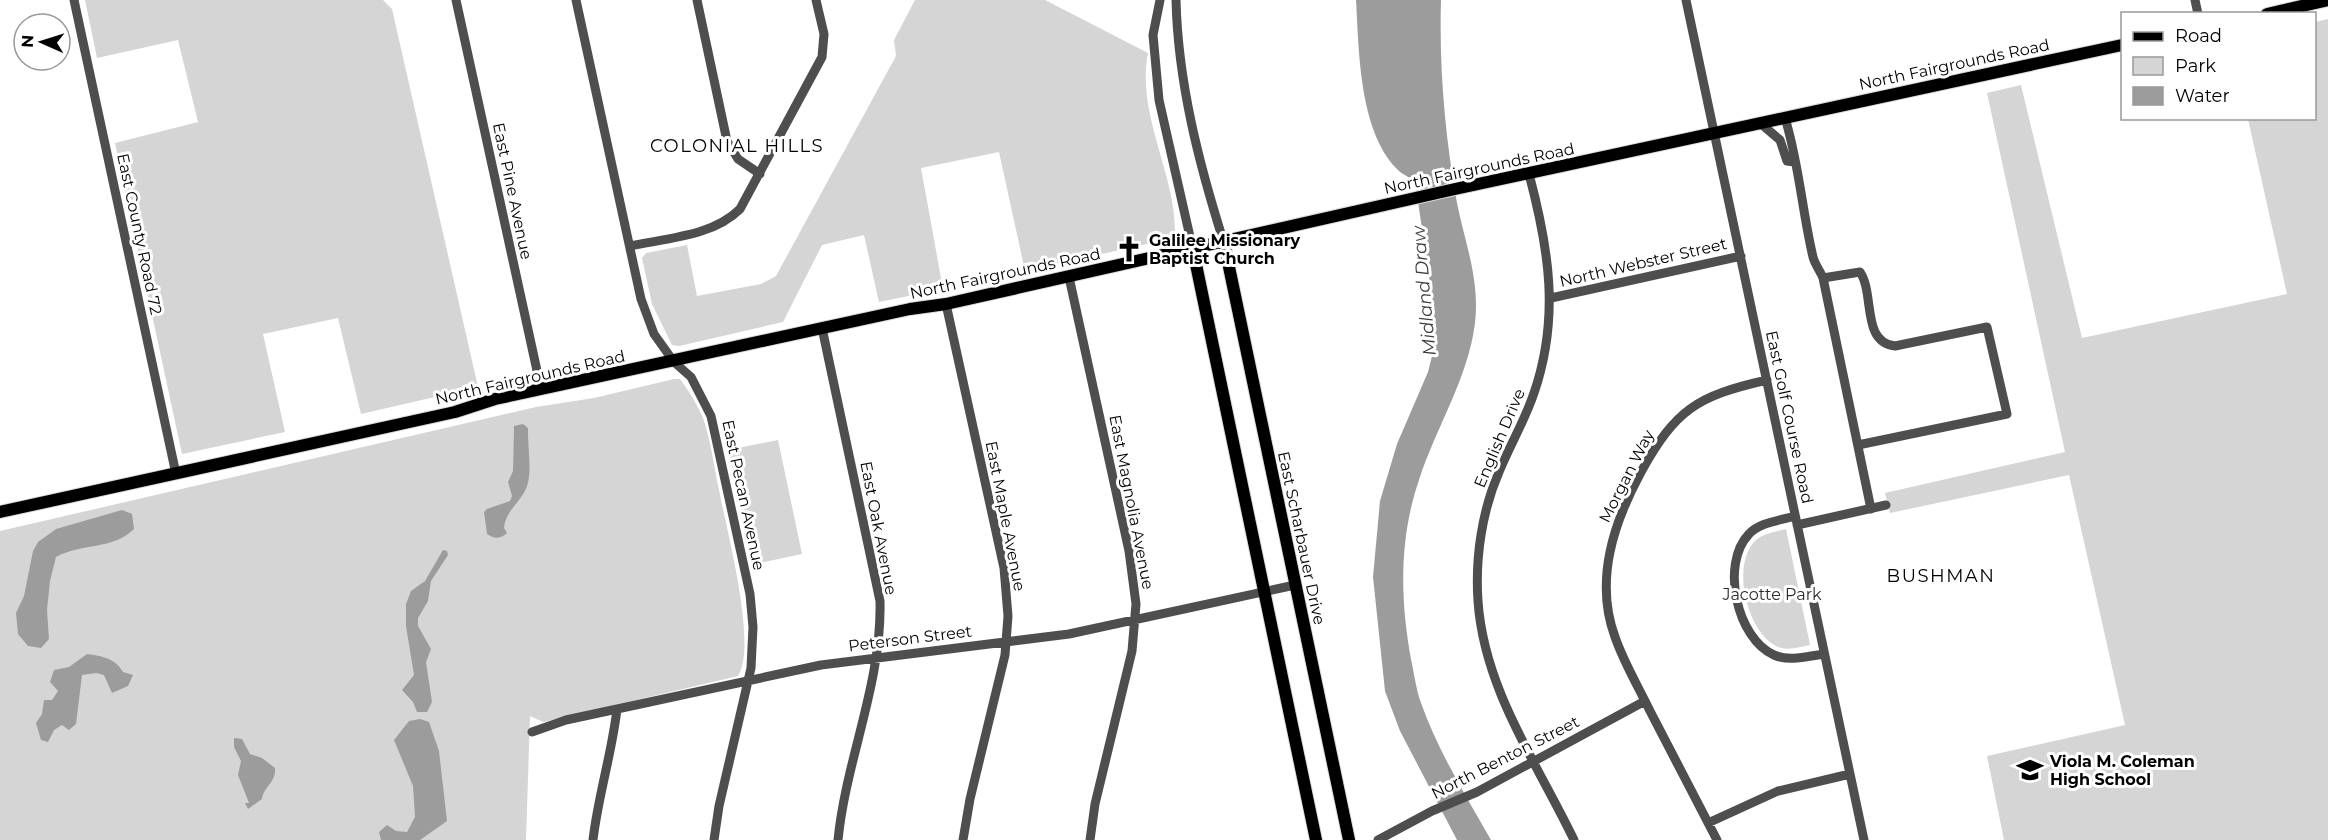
<svg xmlns="http://www.w3.org/2000/svg" width="2328" height="840" font-family="Montserrat,sans-serif">
<rect width="100%" height="100%" fill="#fff"/>
<path fill="#d5d5d5" d="M85 0H383L392 9 478 387 361 414 338 318 263 334 285 432 182 454 115 143 198 122 178 40 97 58Z
M915 0H1045L1148 53C1136 113 1175 172 1175 231L1165 240 1025 271 999 152 921 168 943 289 879 302 864 235 822 245 783 322 679 346 672 345 652 304 642 258 646 253 687 245 697 296 761 284 776 276 896 56 894 40Z
M2328 19V840H2004L1987 756 2125 725 2069 475 1890 513 1885 493 2065 452 1987 93 2021 85 2082 338 2287 294 2248 119 2314 118 2315 22Z
M674 379H680C689 391 697 404 703 418 711 441 714 467 719 490 726 528 758 645 738 676L543 722 530 716 526 840H0V531L536 407 594 398Z
M778 440 802 554 755 564 728 450Z
M1786 529 1810 645C1800 647 1789 651 1778 647 1747 634 1730 564 1756 540 1764 533 1775 532 1786 529Z"/>
<path fill="#9c9c9c" d="M1356 0H1441C1439 68 1445 136 1457 203 1465 243 1480 280 1475 323 1468 379 1436 427 1419 480 1399 538 1400 599 1411 659 1414 673 1416 689 1421 703 1438 751 1466 796 1491 840H1457L1400 731 1385 691 1373 577 1380 501 1397 444 1428 372 1434 348V311L1415 181C1409 177 1401 174 1396 168 1359 129 1359 50 1356 0Z
M523 424 528 428V433C528 449 532 472 527 486 521 503 506 509 504 528L507 533C501 539 494 539 487 534L484 512 487 509 510 501 512 496 508 482 513 471 514 429V426Z
M122 510 132 514 134 529C113 550 81 543 56 557L50 581 47 610 49 639 41 648 28 646 18 634 16 613 24 596 33 551 38 542 56 529Z
M443 550 447 551 448 555 431 581 428 601 418 618V626L431 649 426 662 432 702 427 712H417L413 702 402 690 414 675 406 626V604L411 591 425 581Z
M87 654C102 656 115 658 123 672L133 675 128 686 112 693 104 675 96 673 82 675 76 724 69 730 62 725 54 730 48 742 41 740 36 723 42 714 44 700H52L58 691 50 682 54 670 69 667Z
M420 719 429 722 439 751 447 821 420 840H381L379 832 387 825 396 831 407 832 415 817 413 786 394 740 409 721Z
M234 738 242 739 250 754 262 758 275 768C276 783 264 786 262 799L248 809 245 803H249L238 775 241 761 234 747Z"/>
<g fill="none" stroke-linecap="round" stroke-linejoin="round">
<g stroke="#dbdbdb" stroke-width="14">
<path id="major" d="M2267 14 2328 0
M1224 243 1349 840
M1193 250 1316 840
M0 512 455 412 495 399 910 309 946 304 1455 189 2122 45"/>
</g>
<path stroke="#4e4e4e" stroke-width="9" d="M74 0 176 474
M456 0 541 389
M576 0 641 299 654 334 674 362 691 377 711 416 750 594 753 627 751 668 719 806 714 840
M697 0 727 141 738 159 760 174
M1160 0 1153 35 1159 100 1193 250
M1176 0C1178 83 1199 164 1224 243
M1686 0 1864 840
M2195 0 2198 14
M1785 118C1799 163 1802 211 1813 257 1815 265 1820 270 1823 278L1871 509
M1760 123 1780 140 1787 161 1795 162
M1529 174C1549 249 1560 317 1534 393 1525 420 1510 445 1499 472 1482 511 1475 558 1478 601 1484 689 1537 763 1574 840
M630 246C668 238 713 236 740 209L822 57 824 34 816 0
M1069 277 1129 551 1136 604 1132 651 1095 804 1090 840
M1823 278 1860 272C1875 294 1861 342 1895 346L1987 327 2007 414 1858 445
M1551 298 1741 256
M946 304 1004 568 1008 616 1005 655 970 799 963 840
M822 328 880 601C882 684 846 759 838 840
M1795 516C1779 521 1760 522 1749 534 1720 564 1737 639 1774 655 1790 662 1808 656 1824 654
M1797 525 1886 505
M532 732 566 720 821 665 1069 634 1295 585
M1708 823 1778 791 1850 774
M593 840C598 796 612 753 617 709
M1378 840 1432 811 1477 792 1645 701
M1717 840C1695 797 1672 754 1650 711 1638 686 1624 663 1615 637 1594 580 1614 522 1641 472 1676 409 1697 396 1767 380"/>
<use href="#major" stroke="#000" stroke-width="12"/>
</g>
<defs>
<g id="church-bare" transform="scale(2.07)"><path d="M-1.2-6h2.4v3.5h3.3v2.4h-3.3V6h-2.4V-.1h-3.3v-2.4h3.3Z" fill="#000" stroke="#fff" stroke-width="2.5" paint-order="stroke"/></g>
<g id="school-bare" transform="scale(2.07)"><path d="M0-5L7-2L0 1L-7-2ZM-4 1L0 2.5L4 1V4Q0 6-4 4Z" fill="#000" stroke="#fff" stroke-width="2.5" paint-order="stroke"/></g>
</defs>
<g fill-rule="evenodd">
<use href="#church-bare" x="1129" y="249"/>
<use href="#school-bare" x="2030" y="770"/>
</g>
<g text-anchor="middle" stroke-width="6" stroke-linejoin="round" paint-order="stroke">
<g font-size="16" fill="#000" stroke="#fff">
<text transform="translate(1954 64) rotate(-12)" y="6">North Fairgrounds Road</text>
<text transform="translate(1479 168) rotate(-12)" y="6">North Fairgrounds Road</text>
<text transform="translate(513 191) rotate(78)" y="6">East Pine Avenue</text>
<text transform="translate(140 234) rotate(78)" y="6">East County Road 72</text>
<text transform="translate(1643 262) rotate(-13)" y="6">North Webster Street</text>
<text transform="translate(1005 273) rotate(-12)" y="6">North Fairgrounds Road</text>
<text transform="translate(530 377) rotate(-13)" y="6">North Fairgrounds Road</text>
<text transform="translate(1790 417) rotate(78)" y="6">East Golf Course Road</text>
<text transform="translate(1499 438) rotate(-67)" y="6">English Drive</text>
<text transform="translate(1626 476) rotate(-63)" y="6">Morgan Way</text>
<text transform="translate(744 495) rotate(78)" y="6">East Pecan Avenue</text>
<text transform="translate(1132 502) rotate(79)" y="6">East Magnolia Avenue</text>
<text transform="translate(1006 516) rotate(79)" y="6">East Maple Avenue</text>
<text transform="translate(879 528) rotate(79)" y="6">East Oak Avenue</text>
<text transform="translate(1302 538) rotate(78)" y="6">East Scharbauer Drive</text>
<text transform="translate(910 638) rotate(-7)" y="6">Peterson Street</text>
<text transform="translate(1505 757) rotate(-27)" y="6">North Benton Street</text>
</g>
<g font-size="16" font-weight="bold" fill="#000" stroke="#fff" text-anchor="start">
<text x="1149" y="246">Galilee Missionary<tspan x="1149" dy="18">Baptist Church</tspan></text>
<text x="2050" y="767">Viola M. Coleman<tspan x="2050" dy="18">High School</tspan></text>
</g>
<g font-size="16" fill="#2c2c2c" stroke="#fff">
<text x="1772" y="600">Jacotte Park</text>
</g>
<g font-size="18" letter-spacing="1.5" fill="#000" stroke="#fff">
<text x="737" y="152">COLONIAL HILLS</text>
<text x="1941" y="582">BUSHMAN</text>
</g>
<g font-size="18" font-style="italic" fill="#3d3d3d" stroke="#fff">
<text transform="translate(1424 291) rotate(-95)" y="6">Midland Draw</text>
</g>
</g>
<rect x="2121" y="12" width="195" height="108" fill="#ffffff" stroke="#999999" stroke-width="1.5"/>
<rect x="2133" y="32" width="30" height="9" fill="#000000" stroke="#999999" stroke-width="1.5"/>
<text x="2175" y="42" font-size="18" fill="#000000">Road</text>
<rect x="2133" y="57" width="30" height="18" fill="#d5d5d5" stroke="#999999" stroke-width="1.5"/>
<text x="2175" y="72" font-size="18" fill="#000000">Park</text>
<rect x="2133" y="87" width="30" height="18" fill="#9c9c9c" stroke="#999999" stroke-width="1.5"/>
<text x="2175" y="102" font-size="18" fill="#000000">Water</text>
<g transform="translate(42 42) rotate(273)"><circle r="28" fill="#ffffff" stroke="#999999" stroke-width="1.5"/>
<path d="M0-4.5L10 22L0 15L-10 22Z" fill="#000000"/>
<text y="-9" font-size="16" font-weight="bold" text-anchor="middle" fill="#000000">N</text>
</g>
</svg>
